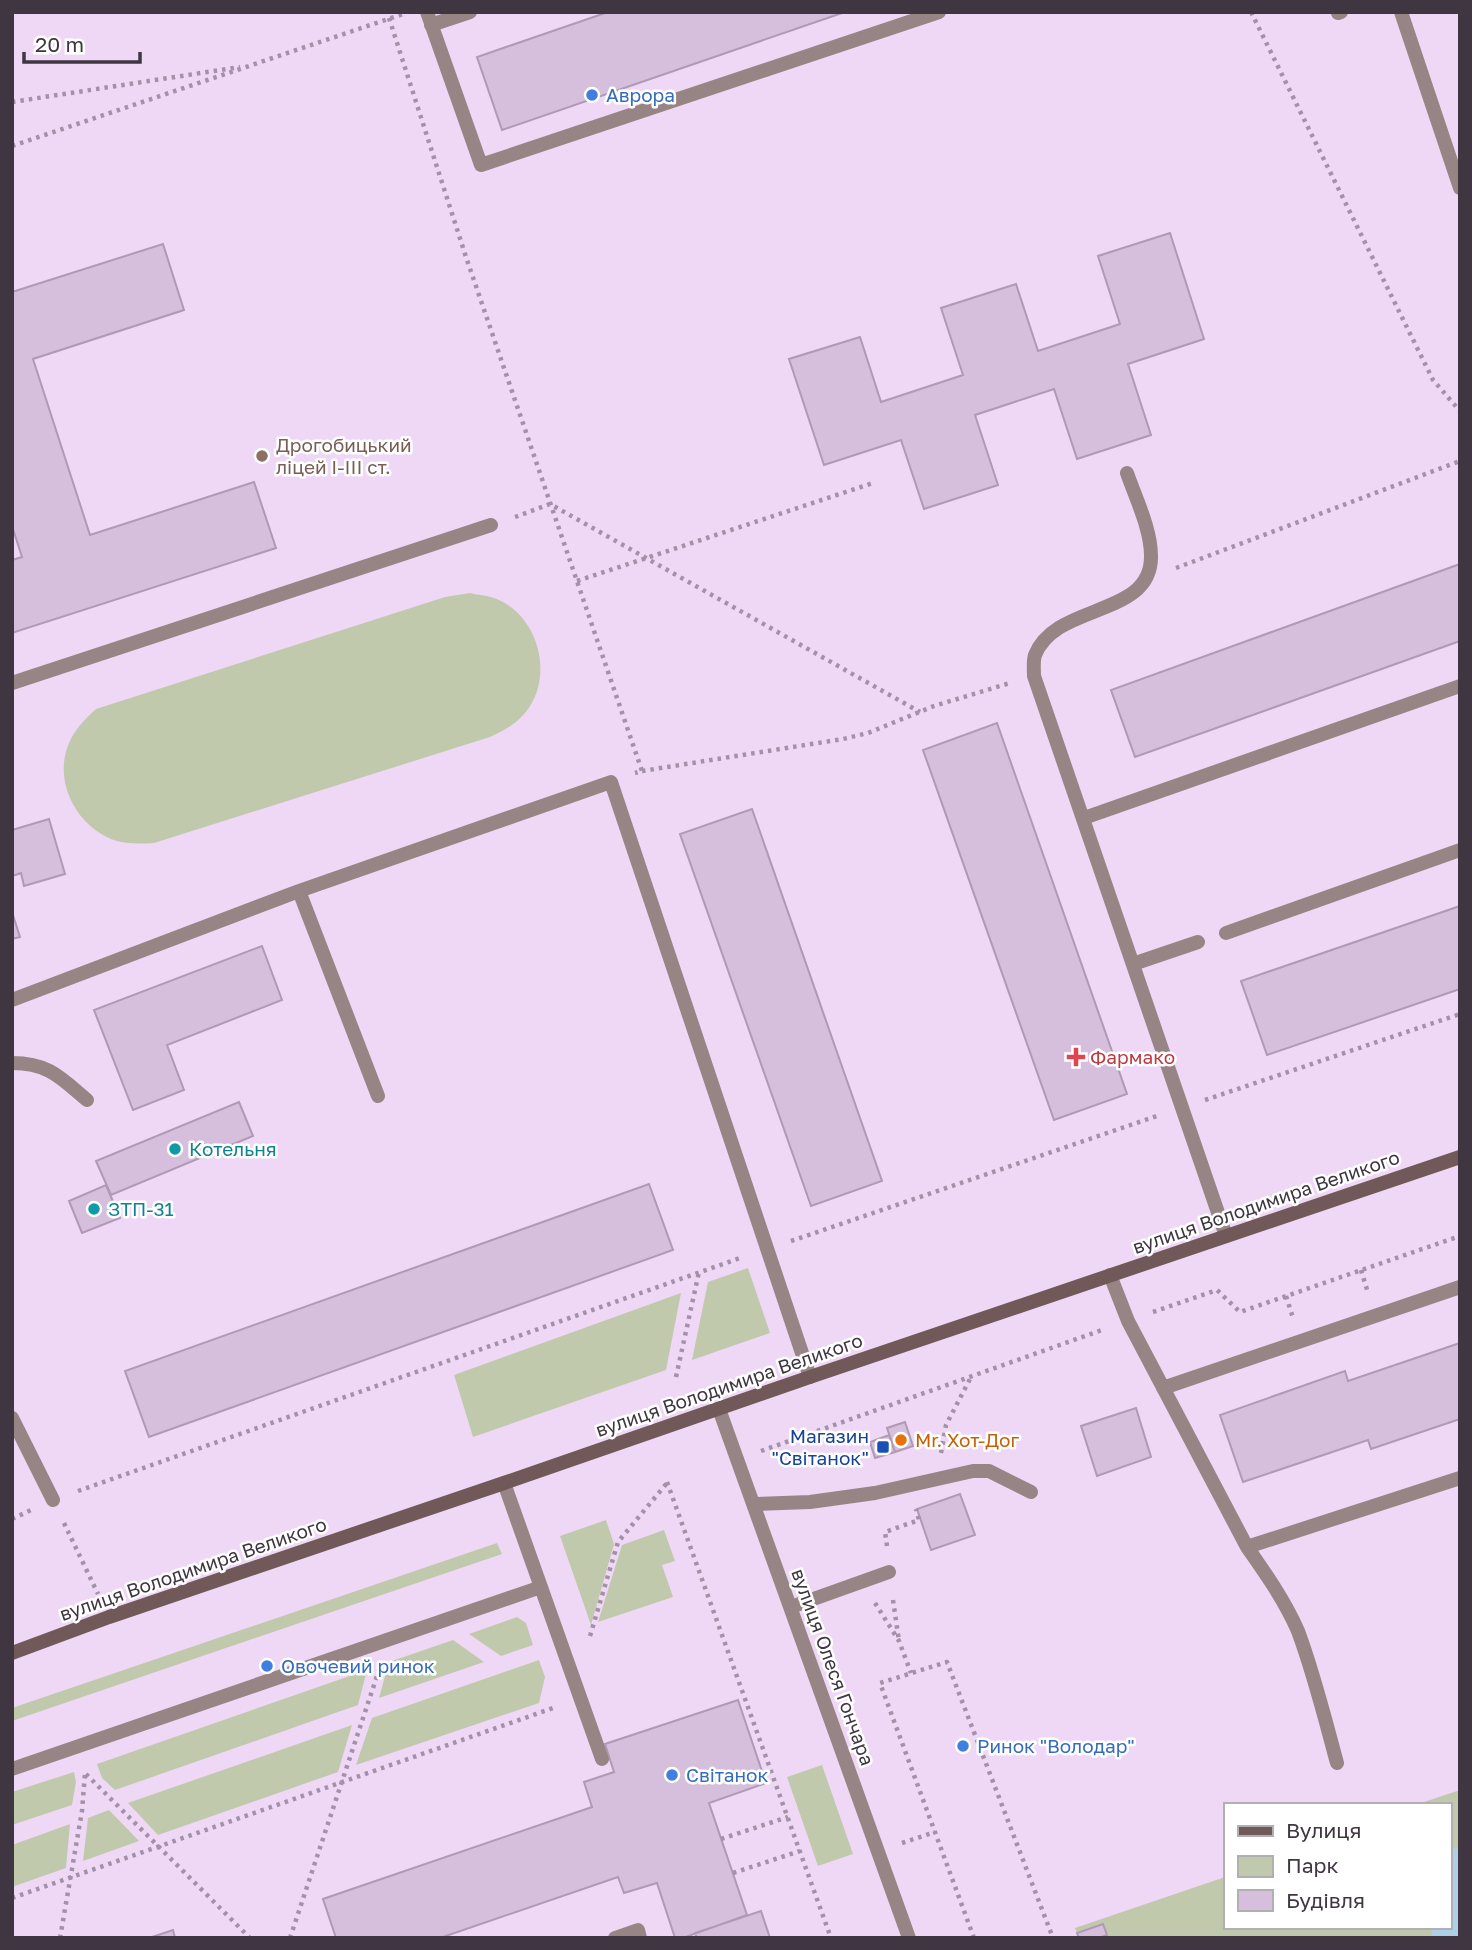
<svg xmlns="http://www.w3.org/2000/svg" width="1472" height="1950" font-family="'Golos Text',sans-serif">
<rect width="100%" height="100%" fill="#efd8f6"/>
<path fill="#c1c9ad" d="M470 593C477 595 484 595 491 597 538 611 556 676 525 713 515 725 503 731 490 737L154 843C140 844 124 844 111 839 75 824 53 780 69 743 75 729 85 719 96 709L445 597Z
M748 1268 770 1333 692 1360 708 1282Z
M681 1293 666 1370 473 1437 454 1375Z
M606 1520 614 1544 591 1625 560 1536Z
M664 1530 675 1561 662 1565 673 1597 598 1622 622 1545Z
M497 1543 502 1554 12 1721V1708Z
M517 1617 526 1623 533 1645 501 1656 469 1634Z
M453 1640 484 1662 379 1698 389 1662Z
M539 1660 545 1677 539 1703 356 1765 372 1718Z
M367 1670 358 1705 115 1790 102 1778 97 1764Z
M352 1725 338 1772 158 1835 128 1803Z
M822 1765 853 1854 818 1866 787 1777Z
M74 1772 76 1782 72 1805 12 1825V1792Z
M1460 1790V1938H1079L1075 1928 1225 1877V1927H1449V1805H1415Z
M109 1810 139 1841 83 1861 88 1818Z
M70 1824 66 1868 12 1887V1845Z"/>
<path fill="#aed0e7" d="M1460 1848V1938H1433L1430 1927H1449V1849Z"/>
<path fill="#d5bfdc" stroke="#af99b5" stroke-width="2" d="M608 12H845L502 130 477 57Z
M1170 233 1204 339 1128 364 1151 435 1077 459 1054 389 975 415 998 485 924 509 901 440 824 465 789 359 860 337 881 402 963 375 941 308 1016 284 1038 351 1120 324 1098 256Z
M163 244 184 310 33 359 90 535 254 482 276 548 12 633V560L22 557 12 526V292Z
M1460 564V641L1135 757 1111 690Z
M997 723 1127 1094 1054 1120 923 750Z
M752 809 882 1181 811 1206 680 834Z
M49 819 65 874 24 886 21 873 12 876V830Z
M1460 906V989L1267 1055 1241 981Z
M12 912 20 937 12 939Z
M262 946 282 1000 167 1045 184 1090 133 1110 94 1010Z
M239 1102 253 1136 111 1195 96 1161Z
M649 1184 673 1250 149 1437 125 1371Z
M106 1185 120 1218 82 1233 69 1201Z
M1460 1343V1419L1371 1449 1368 1440 1243 1482 1220 1415 1345 1371 1348 1381Z
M1136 1408 1151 1457 1097 1476 1081 1426Z
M905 1422 913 1446 895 1452 887 1428Z
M889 1435 895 1452 875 1458 870 1442Z
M960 1494 975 1535 931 1550 917 1509Z
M738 1700 766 1783 709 1803 747 1915 683 1938H675L657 1883 624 1893 618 1877 440 1938H336L323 1899 592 1807 584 1782 614 1772 605 1744Z
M761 1911 770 1938H697L695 1933Z
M1103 1924 1107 1935 1099 1938H1079L1077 1933Z
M173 1930 175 1938H149Z"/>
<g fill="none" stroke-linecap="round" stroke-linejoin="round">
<path stroke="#a291a7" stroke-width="4.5" stroke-dasharray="3.5 5" stroke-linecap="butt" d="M1251 12 1433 380 1460 411
M389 18 466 257 642 771 635 773
M12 102 240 67
M12 146 403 14
M515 517 550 504 920 712
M1176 568 1460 461
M577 581 873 483
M642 771 843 739 868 733 934 706 1010 683
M1205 1100 1460 1014
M791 1241 1157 1116
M1361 1270 1368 1293
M1286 1296 1293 1318
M1153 1312 1217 1290 1240 1312 1460 1236
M676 1377 699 1272
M761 1451 1102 1330
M941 1453 946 1425 971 1377
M667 1482 831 1938
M78 1491 743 1257
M12 1519 31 1510
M64 1523 98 1594
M887 1546 885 1532 919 1520 916 1509
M893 1600 899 1641
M875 1603 899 1641 911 1673
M590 1636 618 1542 667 1483
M86 1774 250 1938
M721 1839 788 1817
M902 1843 935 1832
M733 1873 800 1851
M12 1898 556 1707
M60 1938 82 1811 85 1773
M290 1938 379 1670
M974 1938 880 1683 947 1662 1053 1938"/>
<path stroke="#968584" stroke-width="14" d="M427 12 481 165 939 12
M1401 12 1460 188
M1338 13 1341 12
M431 25 470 12
M1127 473C1136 499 1151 529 1151 556 1152 618 1056 602 1035 655 1033 661 1034 670 1034 676L1226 1236
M12 683 491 525
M1084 818 1460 686
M299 891 378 1096
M1226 933 1460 850
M1133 964 1198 942
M12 1000 299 891 611 782 810 1377
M12 1063C49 1063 61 1078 87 1100
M1110 1275 1128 1321 1247 1547 1460 1478
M1163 1388 1460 1287
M12 1418 53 1500
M504 1483 602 1759
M754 1504 810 1502 875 1493 973 1471H989L1031 1492
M1247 1547C1266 1574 1285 1601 1298 1631 1314 1674 1325 1719 1337 1763
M791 1607 889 1572
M12 1769 541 1587
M615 1938 638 1930 640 1938"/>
<path stroke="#968584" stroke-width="14" d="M719 1409 909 1938"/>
<path stroke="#725959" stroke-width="14" d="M12 1653 109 1617 504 1483 810 1377 1460 1157"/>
</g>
<g fill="#3f7fe0" stroke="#fff" stroke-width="2.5">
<circle cx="592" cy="95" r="7"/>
<circle cx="267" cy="1666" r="7"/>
<circle cx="963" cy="1746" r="7"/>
<circle cx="672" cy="1775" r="7"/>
</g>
<circle fill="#8d6e63" stroke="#fff" stroke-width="2.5" cx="262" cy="456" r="7"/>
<path fill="#e0444e" stroke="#fff" stroke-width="2.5" d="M1072.5 1046.5h7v7h7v7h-7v7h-7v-7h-7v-7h7z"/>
<g fill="#0f9aa8" stroke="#fff" stroke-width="2.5">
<circle cx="175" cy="1149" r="7"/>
<circle cx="94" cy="1209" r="7"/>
</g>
<circle fill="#e8710a" stroke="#fff" stroke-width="2.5" cx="901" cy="1440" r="7"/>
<rect fill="#1a4fb4" stroke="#fff" stroke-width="2.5" x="876" y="1440" width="14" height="14" rx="3.5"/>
<g text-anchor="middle" stroke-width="5" stroke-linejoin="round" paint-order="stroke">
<g font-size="19" fill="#366cbe" stroke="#fff" text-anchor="start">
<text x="606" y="102">Аврора</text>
<text x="281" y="1673">Овочевий ринок</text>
<text x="977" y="1753">Ринок "Володар"</text>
<text x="686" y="1782">Світанок</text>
</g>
<g font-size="19" fill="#785e54" stroke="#fff" text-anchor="start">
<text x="276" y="452">Дрогобицький<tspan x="276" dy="22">ліцей І-ІІІ ст.</tspan></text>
</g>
<g font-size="19" fill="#be3a42" stroke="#fff" text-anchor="start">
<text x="1090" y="1064">Фармако</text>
</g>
<g font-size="19" fill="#0d838f" stroke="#fff" text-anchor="start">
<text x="189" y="1156">Котельня</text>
<text x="108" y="1216">ЗТП-31</text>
</g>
<g font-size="19" fill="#3f3641" stroke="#fff">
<text transform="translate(1266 1202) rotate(-19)" y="7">вулиця Володимира Великого</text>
<text transform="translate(729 1385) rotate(-19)" y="7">вулиця Володимира Великого</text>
<text transform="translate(193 1569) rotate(-19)" y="7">вулиця Володимира Великого</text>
<text transform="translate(833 1667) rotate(70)" y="7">вулиця Олеся Гончара</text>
</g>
<g font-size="19" fill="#164399" stroke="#fff" text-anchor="end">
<text x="869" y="1443">Магазин<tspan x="869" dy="22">"Світанок"</tspan></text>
</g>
<g font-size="19" fill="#c56008" stroke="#fff" text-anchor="start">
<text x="915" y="1447">Mr. Хот-Дог</text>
</g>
</g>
<rect width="1472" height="1950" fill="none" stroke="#3f3641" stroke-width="28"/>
<rect x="1224" y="1803" width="228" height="126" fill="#ffffff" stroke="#b2afb3" stroke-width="2"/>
<rect x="1238" y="1826" width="35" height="10" fill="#725959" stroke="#b2afb3" stroke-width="2"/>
<text x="1286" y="1838" font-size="21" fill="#3f3641">Вулиця</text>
<rect x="1238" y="1856" width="35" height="21" fill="#c1c9ad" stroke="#b2afb3" stroke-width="2"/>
<text x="1286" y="1873" font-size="21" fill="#3f3641">Парк</text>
<rect x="1238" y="1890" width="35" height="21" fill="#d5bfdc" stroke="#b2afb3" stroke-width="2"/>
<text x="1286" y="1908" font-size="21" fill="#3f3641">Будівля</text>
<path d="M24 52v10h116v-10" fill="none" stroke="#3f3641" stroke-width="3.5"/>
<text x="35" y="52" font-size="21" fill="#3f3641" stroke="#ffffff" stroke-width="5" paint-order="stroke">20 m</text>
</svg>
